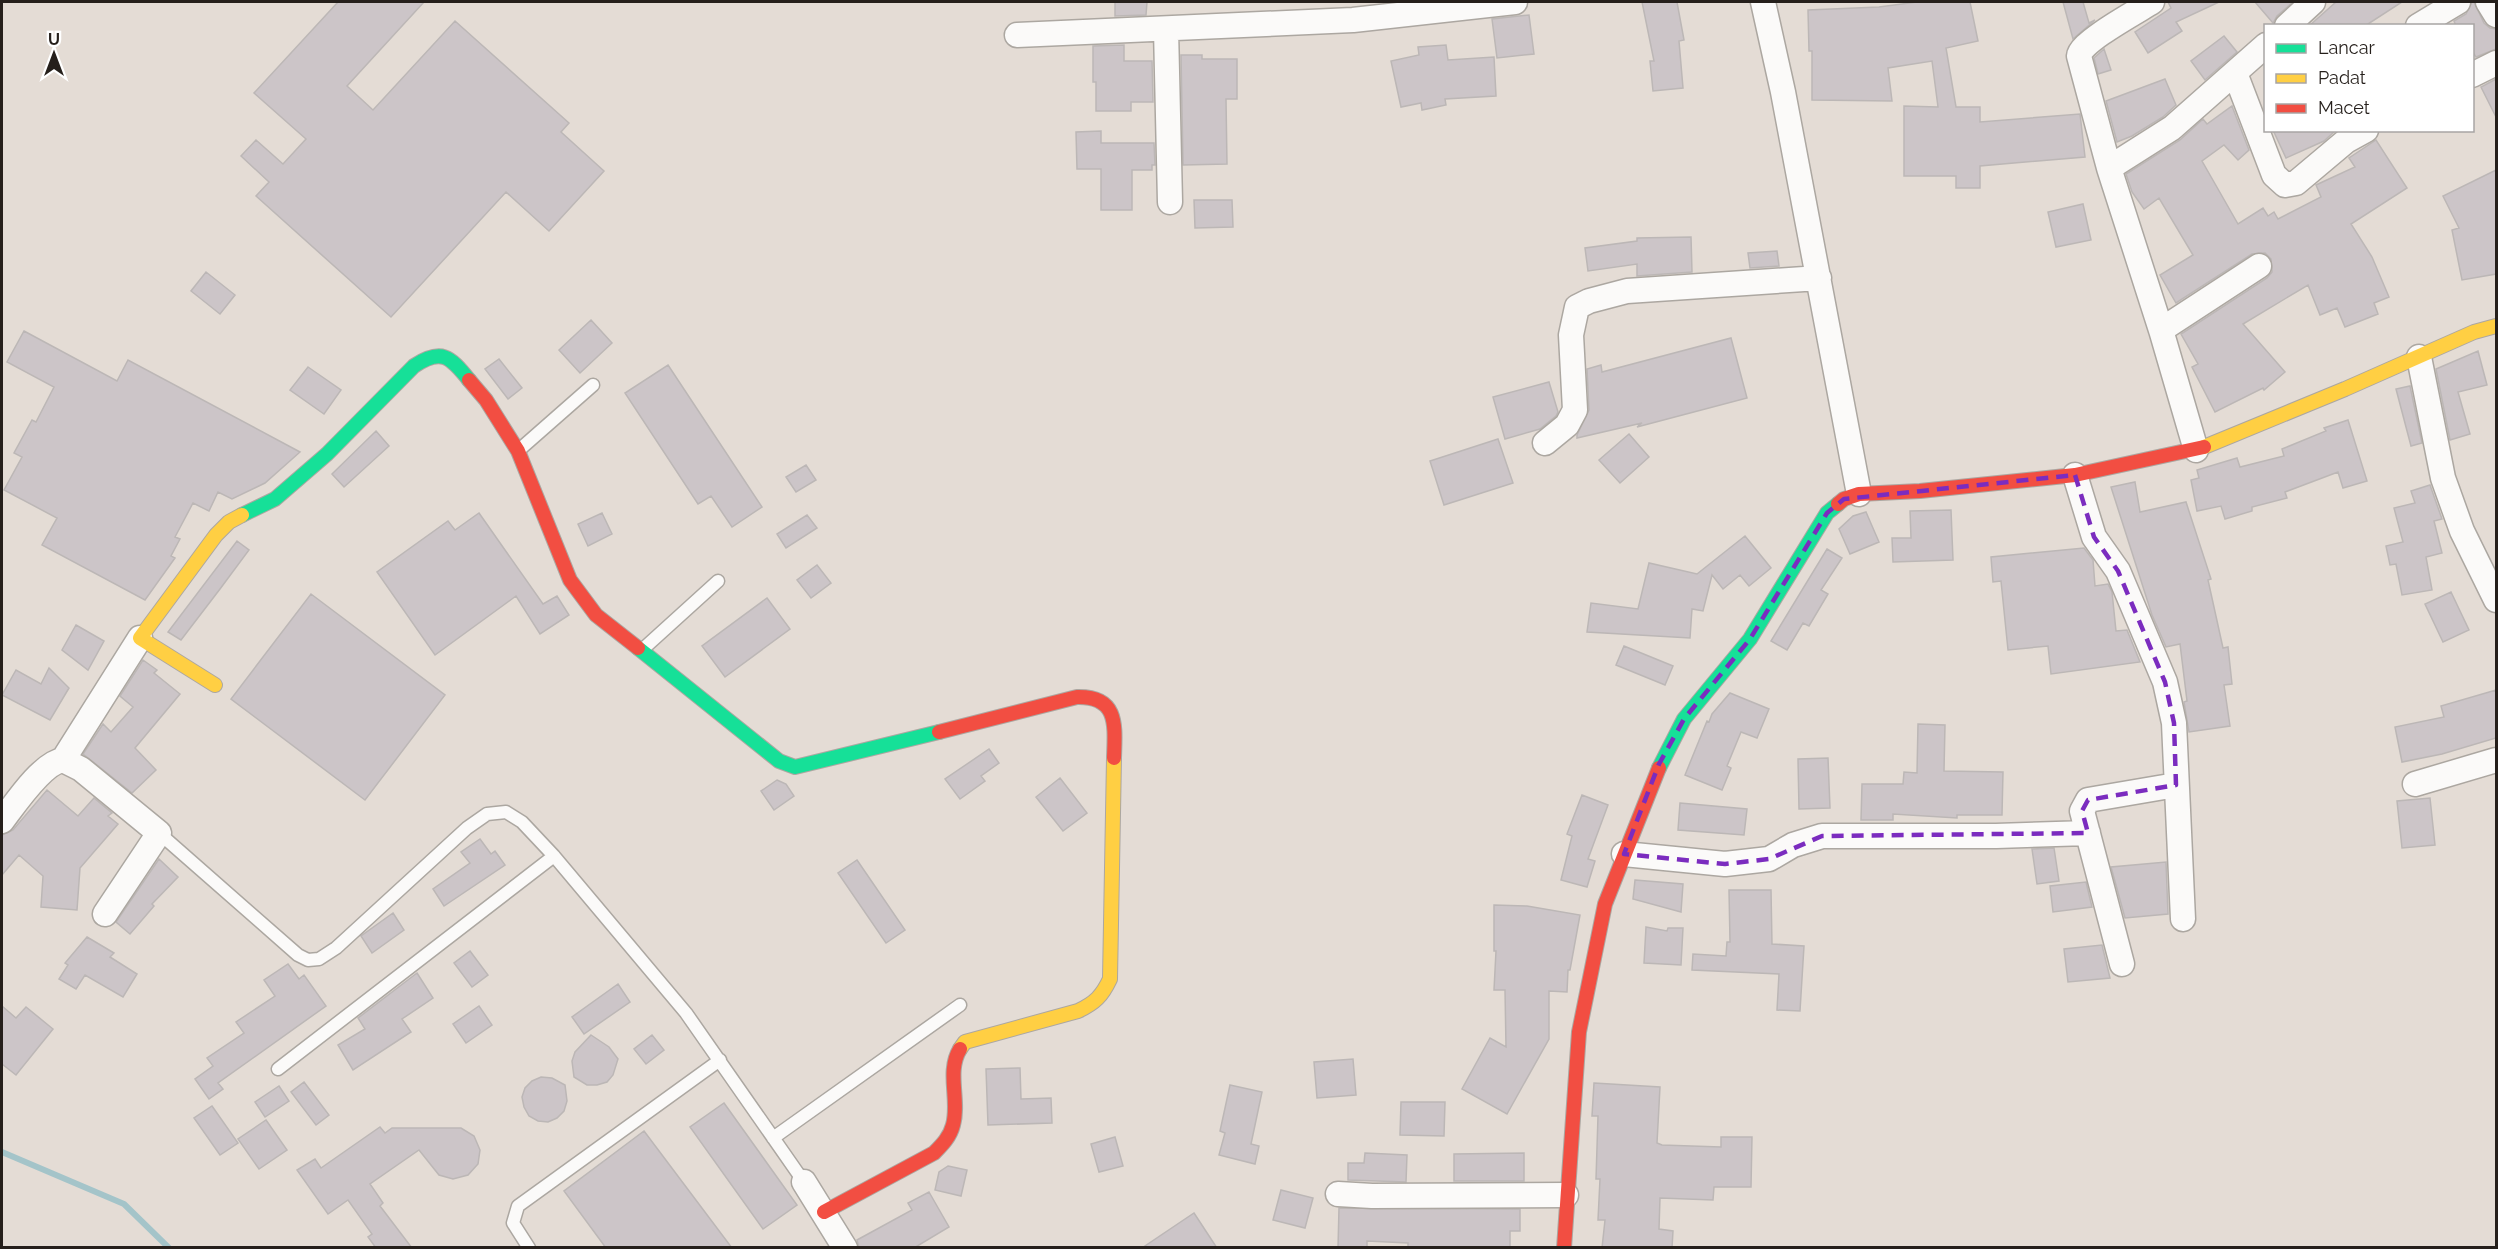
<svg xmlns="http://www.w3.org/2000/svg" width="2498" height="1249" font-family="Raleway,sans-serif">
<rect width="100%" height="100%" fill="#e4dcd5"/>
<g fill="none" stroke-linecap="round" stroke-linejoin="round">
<path stroke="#a4c4c9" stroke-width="6" d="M2 1152 124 1204 169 1248"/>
</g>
<path fill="#ccc5c8" stroke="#bcb7b6" stroke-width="1.5" d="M338 2H424L347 86 373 110 455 21 569 123 561 132 604 171 549 231 506 192 391 317 256 196 269 182 241 156 256 140 283 164 306 139 254 93Z
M1115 2H1147L1146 15 1115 16Z
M1642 2H1677L1684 40 1679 41 1683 88 1653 91 1650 61H1654Z
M1917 2H1970L1978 41 1946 48 1956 107H1980V122L2080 114 2085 157 1980 166V188H1956V176H1904V106L1938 107 1932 61 1888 68 1892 101 1812 100V51H1809L1808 10 1879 7Z
M2063 2H2083L2089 23 2095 20 2073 39Z
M2168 2H2219L2176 22 2182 31 2148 53 2135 32 2171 8Z
M2255 2H2293L2277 16 2273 23Z
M2336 2H2402L2365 26H2309Z
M2472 2H2474L2484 23 2490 28 2496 29V49L2476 57 2472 51V26H2456L2454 21 2466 14Z
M1529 15 1534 54 1497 58 1492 19Z
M2224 36 2237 52 2205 80 2191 61Z
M1124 45V61H1152L1153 102H1131V111H1096V82H1093V46Z
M1446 45 1448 60 1494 57 1496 96 1445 99 1446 105 1422 110 1421 103 1401 107 1391 61 1419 55 1418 47Z
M2104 49 2111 70 2098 74 2094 58Z
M1181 55H1202V59H1237V99H1226L1227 164 1183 165Z
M2165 79 2176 105 2163 117 2132 136 2117 142 2106 101Z
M2496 79V117L2481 87Z
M2232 106 2249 150 2238 160 2224 145 2202 161 2238 224 2263 208 2268 216 2274 212 2278 219 2321 197 2316 185 2355 167 2349 158 2376 140 2407 188 2351 224 2372 257 2389 297 2374 303 2378 314 2345 327 2337 308 2320 315 2308 285 2243 324 2285 372 2264 390 2263 388 2215 412 2192 367 2198 364 2181 334 2267 278 2272 272 2271 259 2265 253 2252 254 2176 303 2160 275 2193 255 2159 198 2144 209 2132 192 2126 174 2180 140 2203 119 2207 124Z
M2273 130H2336L2324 141 2286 158Z
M1101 131V143H1154L1155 165H1152V170H1132V210H1101V169H1077L1076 132Z
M2496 170V274L2462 280 2452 230 2459 228 2443 196Z
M1194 200H1232L1233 227 1195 228Z
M2083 204 2091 240 2056 247 2048 212Z
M1691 237 1692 272 1637 276V264L1588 271 1585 248 1637 241V238Z
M1777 251 1779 266 1750 268 1748 253Z
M206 272 235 295 220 314 191 291Z
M591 320 612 343 580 373 559 350Z
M24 331 117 381 128 360 300 452 265 483 232 499 218 492 209 511 193 503 175 537 180 539 171 556 175 558 145 600 42 545 57 518 4 490 22 457 14 453 32 420 36 422 54 387 7 362Z
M1731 338 1747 398 1637 427 1642 423 1577 438V435L1589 410 1587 369 1601 365 1602 372Z
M2478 351 2487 385 2458 392 2470 434 2450 440 2436 369Z
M499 359 522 388 508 399 485 369Z
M668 365 762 507 732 527 711 496 698 504 625 393Z
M308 367 341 390 324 414 290 390Z
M1549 382 1558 412 1556 416 1540 429 1505 439 1493 397Z
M2410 386 2422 443 2411 446 2396 389Z
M2348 420 2367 481 2343 488 2338 472 2285 492 2287 498 2252 507V511L2225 519 2221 506 2197 511 2191 480 2199 478 2197 470 2237 458 2240 467 2284 456 2282 449 2326 431 2324 428Z
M376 431 389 446 344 487 332 474Z
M1629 434 1649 457 1620 483 1599 460Z
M1498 439 1513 483 1444 505 1430 461Z
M806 465 816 480 796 492 786 477Z
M2135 482 2140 512 2186 502 2211 579 2208 580 2223 648 2228 647 2232 684 2224 685 2230 726 2189 732 2184 702 2187 701 2180 644 2166 647 2152 615 2111 487Z
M2430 485 2442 519 2434 521 2442 553 2426 557 2432 590 2402 595 2396 564 2390 565 2386 546 2403 542 2394 508 2415 503 2411 491Z
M1951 510 1953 560 1893 562 1892 538H1911L1910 511Z
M1866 512 1879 542 1850 554 1839 529 1853 516Z
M479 513 543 604 557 596 569 615 540 634 516 596 435 655 377 572 448 521 455 530Z
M602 513 612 534 588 546 578 524Z
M807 515 817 528 786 548 777 534Z
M1745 536 1771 568 1749 586 1740 575 1723 589 1712 575 1703 611 1692 609 1690 638 1587 632 1591 603 1638 609 1649 563 1697 574Z
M237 541 249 550 220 589 181 640 168 632Z
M2084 548 2093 560 2095 586 2108 584 2112 592 2116 631 2127 630 2140 662 2051 674 2048 646 2008 650 2001 581 1993 582 1991 557Z
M1827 549 1842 558 1821 590 1828 594 1809 626 1803 623 1787 650 1771 641Z
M817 565 831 583 811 598 797 580Z
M2451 592 2469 630 2443 642 2425 604Z
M311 594 445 695 365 800 231 699Z
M767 598 790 629 725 677 702 646Z
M76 625 104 641 88 670 62 650Z
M1624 646 1673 666 1665 685 1616 665Z
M143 660 157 670 154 673 180 694 135 748 156 770 132 793 83 754 103 724 111 732 133 707 120 696Z
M49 668 69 688 50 720 2 695 16 670 41 684Z
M2496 690V738L2442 754 2402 762 2395 727 2444 717 2441 706Z
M1730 693 1769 709 1757 738 1741 732 1727 766 1731 768 1722 790 1685 775 1707 721 1709 722 1712 714Z
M1918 724 1945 725 1944 771 2003 772 2002 815H1957V818L1893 814V820H1861L1862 784H1903L1904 772 1917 773Z
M989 749 999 763 981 776 985 781 960 799 945 779Z
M1828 758 1830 808 1799 809 1798 759Z
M1060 778 1087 813 1063 831 1036 797Z
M777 780 786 784 794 796 774 810 761 791Z
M47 790 78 816 94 798 112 813 108 816 118 824 80 868 77 910 41 907 43 876 19 855 2 875V835L13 830Z
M1582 795 1608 805 1588 859 1595 861 1587 887 1561 880 1572 836 1567 834Z
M2430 798 2435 845 2402 848 2397 801Z
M1680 803 1747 809 1744 835 1678 830Z
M480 839 491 854 495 851 505 865 444 906 433 889 470 863 461 852Z
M2054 848 2059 881 2037 884 2032 849Z
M159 859 178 877 152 904 154 906 130 934 116 922Z
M857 860 905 930 886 943 838 873Z
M2166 862 2168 914 2125 918 2111 867Z
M1635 880 1683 884 1681 912 1633 899Z
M2086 882 2092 907 2053 912 2050 886Z
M1729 890H1771L1772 944 1804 946 1800 1011 1777 1010 1779 974 1692 970 1693 954 1726 956 1727 942H1730Z
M1494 905 1527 906 1580 915 1570 970H1568L1567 992 1549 991V1039L1507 1114 1462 1089 1490 1038 1506 1047 1505 990H1494L1496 951H1494Z
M393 913 404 930 372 953 361 936Z
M1646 927 1667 931 1668 928H1683L1681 965 1644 963Z
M87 937 114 953 110 957 137 974 123 997 85 975 76 989 59 979 68 965 65 963Z
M2102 945 2110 978 2068 982 2064 949Z
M470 951 488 975 472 987 454 963Z
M288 964 299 979 304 975 326 1006 218 1083 223 1089 209 1099 195 1079 213 1066 207 1058 244 1033 236 1022 275 996 264 980Z
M417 973 433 998 402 1019 411 1032 353 1070 338 1045 365 1029 358 1018Z
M618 984 630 1002 584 1034 572 1017Z
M2 1006 16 1018 26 1007 53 1029 16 1075 2 1064Z
M479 1006 492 1025 466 1043 453 1024Z
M591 1035 609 1047 618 1059 613 1075 607 1082 597 1085H587L574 1077 572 1061 575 1052Z
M652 1035 664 1050 646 1064 634 1049Z
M1353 1059 1356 1095 1317 1098 1314 1062Z
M1020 1068 1021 1099 1051 1098 1052 1123 988 1125 986 1069Z
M541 1077 552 1078 565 1085 567 1101 564 1111 557 1118 548 1122 538 1121 529 1116 524 1107 522 1097 525 1088 532 1081Z
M304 1082 329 1115 316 1125 291 1092Z
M1594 1083 1660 1087 1657 1143 1662 1145 1721 1147V1137H1752L1751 1187H1714L1713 1200 1660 1198 1659 1229 1673 1231 1672 1248H1602L1605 1220H1598L1600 1179H1596L1598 1116H1592Z
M1230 1085 1262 1092 1251 1144 1259 1146 1255 1164 1219 1155 1225 1133 1220 1131Z
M279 1086 289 1101 265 1117 255 1102Z
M1401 1102H1445L1444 1136 1400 1135Z
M724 1103 797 1205 763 1229 690 1127Z
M212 1106 238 1143 220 1155 194 1118Z
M266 1120 287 1150 259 1169 238 1139Z
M380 1127 385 1133 392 1128H461L474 1136 480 1150 478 1164 468 1175 453 1179 439 1175 419 1150 370 1184 383 1203 380 1206 412 1248H376L368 1237 372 1234 348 1200 328 1214 297 1170 315 1159 321 1168Z
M644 1131 732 1248H606L564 1191Z
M1115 1137 1123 1166 1099 1172 1091 1144Z
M1365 1153 1407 1155 1406 1182 1348 1180V1163H1364Z
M1524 1153V1181H1454V1154Z
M948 1166 967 1170 961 1196 935 1190 939 1172Z
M1281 1190 1313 1198 1305 1228 1273 1220Z
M929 1192 949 1227 914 1248H859L857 1240 912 1210 908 1203Z
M1339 1208 1520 1209V1231H1510V1248H1408V1243L1367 1241V1248H1338Z
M1194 1213 1217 1248H1142Z"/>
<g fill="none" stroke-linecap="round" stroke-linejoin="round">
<g stroke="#aca7a1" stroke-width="15">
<path id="lane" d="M519 450 593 385
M643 649 718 581
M159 833 298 955 308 960 319 959 336 948 467 828 487 814 506 812 522 822 554 856 686 1013 804 1182
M278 1069 554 856
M773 1138 960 1005
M529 1248 513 1223 518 1206 720 1060"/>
</g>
<g stroke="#aca7a1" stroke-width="27">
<path id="street" d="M1763 2 1783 92 1859 494
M2152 2C2138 11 2080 42 2079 56L2109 168 2161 330 2196 450
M2488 2 2496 15
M2287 26 2313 2
M2418 26 2458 2
M1166 29 1170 202
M1017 35 1353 20 1515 2
M2235 73 2274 175 2285 185 2296 183 2346 141 2366 130
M2472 75 2496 63
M2109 168 2172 128 2266 45
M2161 330 2259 266
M2419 357 2443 478 2462 531 2496 600
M1545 443 1567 425 1575 410 1571 335 1577 307 1589 301 1627 291 1819 278
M2075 475 2094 537 2118 571 2165 682 2174 723 2183 919
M63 760 140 638
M2415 784 2496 760
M2 821C15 804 42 763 63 760L81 769 159 833 105 914
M1624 854 1725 864 1769 859 1793 845 1822 836H1996L2088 833
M2122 964 2082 811 2088 800 2176 785
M804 1182 845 1248
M1338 1194 1372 1196 1566 1195"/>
</g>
<g stroke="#aca7a1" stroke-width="16">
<path id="fast" d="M242 515 275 499 327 454 414 366C441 348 450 356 469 380
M638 648 779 761 795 767 939 732
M1659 768 1684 719 1750 639 1827 513 1838 504"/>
</g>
<g stroke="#aca7a1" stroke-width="16">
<path id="slow" d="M2204 447 2345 389 2474 332 2496 326
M215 685 140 638 216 535 229 522 242 515
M960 1049 965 1042 1078 1011C1095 1003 1102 996 1110 979L1114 758"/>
</g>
<g stroke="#aca7a1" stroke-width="16">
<path id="jam" d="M469 380 486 400 518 451 570 580 596 615 638 648
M1838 504 1844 499 1859 494 1920 491 2075 475 2204 447
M939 732 1077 697C1119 696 1115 726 1114 758
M824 1212 934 1153C942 1145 950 1137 953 1125 960 1100 946 1072 960 1049
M1564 1248 1579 1032 1605 904 1659 768"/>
</g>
<use href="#lane" stroke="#fbfaf9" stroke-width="12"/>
<use href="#street" stroke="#fbfaf9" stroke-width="24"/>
<use href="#fast" stroke="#16e098" stroke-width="14"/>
<use href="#slow" stroke="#ffcf43" stroke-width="14"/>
<use href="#jam" stroke="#f24e42" stroke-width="14"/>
</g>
<path fill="none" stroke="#7b2cbf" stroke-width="4.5" stroke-dasharray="12 8" stroke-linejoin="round" d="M2075 475 2094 537 2118 571 2165 682 2174 723 2176 785 2088 800 2082 811 2088 833 1822 836 1769 859 1725 864 1624 854 1659 764 1684 719 1750 639 1827 513 1844 499Z"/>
<rect width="2498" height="1249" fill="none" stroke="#251f1b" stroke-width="6"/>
<rect x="2264" y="24" width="210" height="108" fill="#ffffff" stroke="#a8a5a4" stroke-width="1.5"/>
<rect x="2276" y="44" width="30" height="9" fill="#16e098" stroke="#a8a5a4" stroke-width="1.5"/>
<text x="2318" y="54" font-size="18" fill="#251f1b">Lancar</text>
<rect x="2276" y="74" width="30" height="9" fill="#ffcf43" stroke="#a8a5a4" stroke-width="1.5"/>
<text x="2318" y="84" font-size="18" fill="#251f1b">Padat</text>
<rect x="2276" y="104" width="30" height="9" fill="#f24e42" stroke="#a8a5a4" stroke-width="1.5"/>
<text x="2318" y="114" font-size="18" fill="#251f1b">Macet</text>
<g transform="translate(54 54)" stroke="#ffffff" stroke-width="4.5" paint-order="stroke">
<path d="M0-4.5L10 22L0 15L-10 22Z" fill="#251f1b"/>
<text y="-9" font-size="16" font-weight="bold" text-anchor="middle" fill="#251f1b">U</text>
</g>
</svg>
